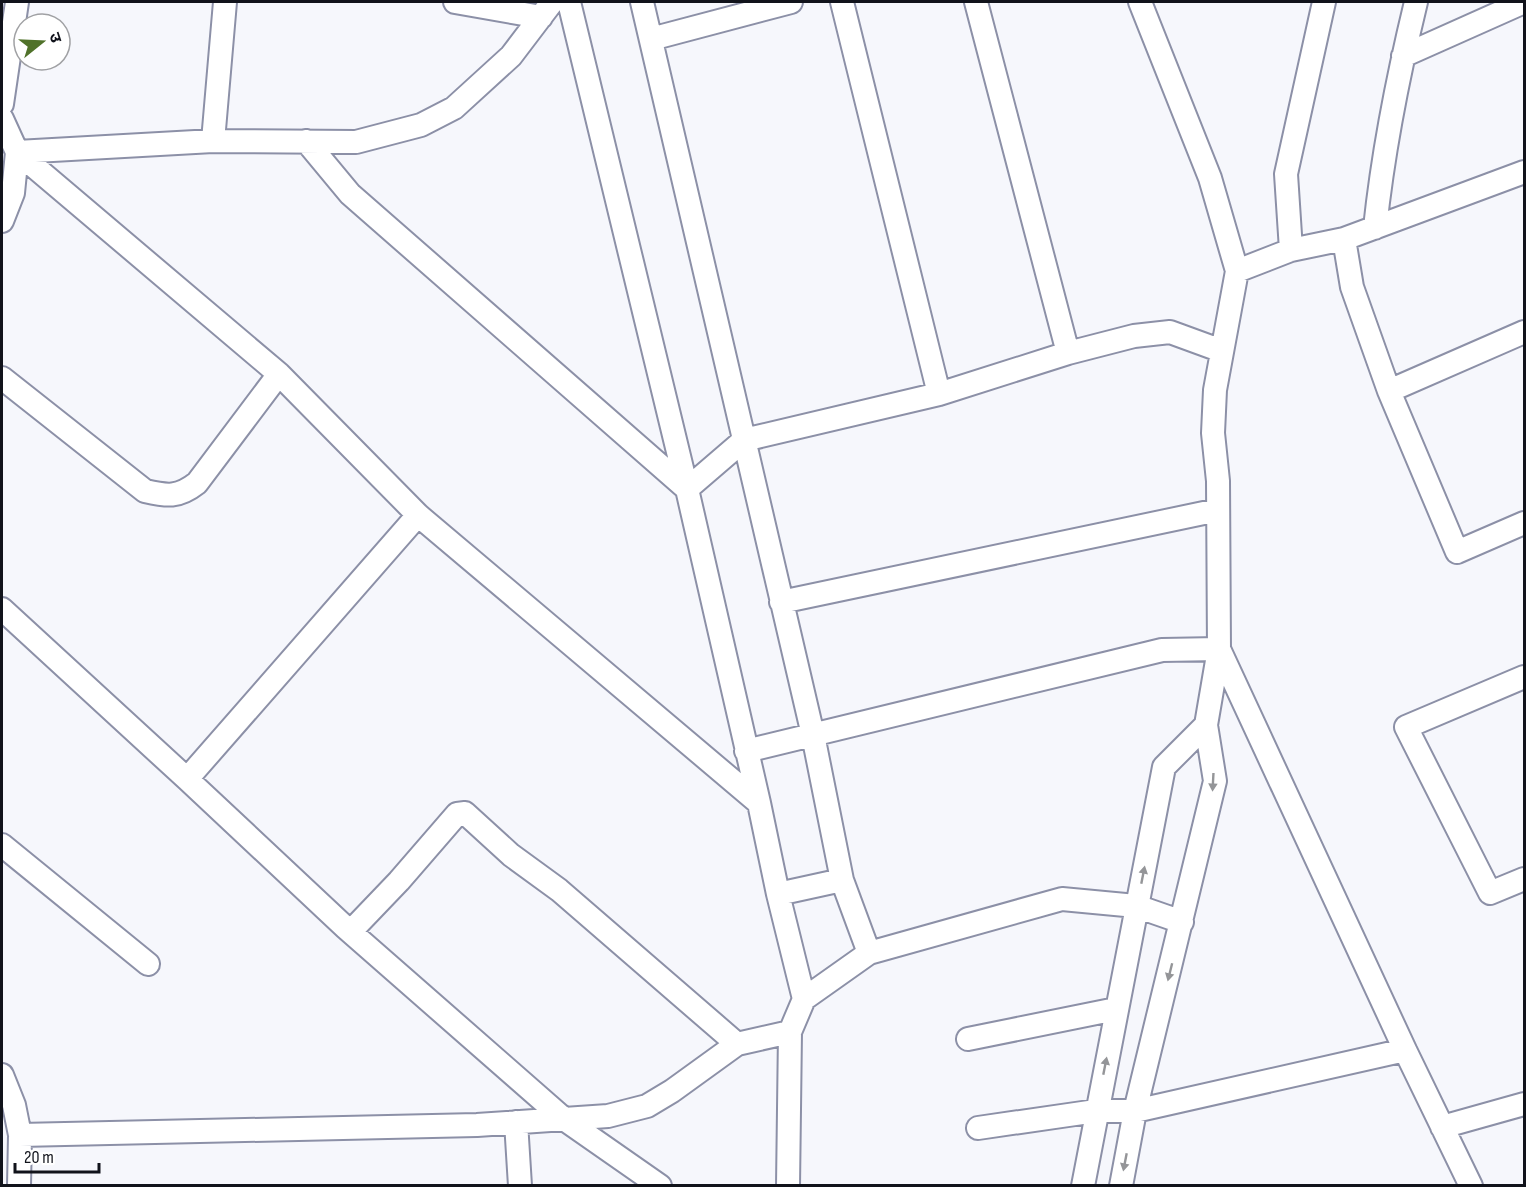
<svg xmlns="http://www.w3.org/2000/svg" width="1526" height="1187" font-family="'Sofia Sans Condensed','Noto Sans Devanagari',sans-serif">
<rect width="100%" height="100%" fill="#f6f7fc"/>
<g fill="none" stroke-linecap="round" stroke-linejoin="round">
<g stroke="#8c90a7" stroke-width="26">
<path id="street" d="M455 2 541 17
M569 2 687 489 759 803
M642 2 813 735 842 880 869 953
M842 2 939 394
M976 2 1068 353
M651 39 791 2
M1403 56 1524 2
M2 104 17 2
M2 119 17 152 279 374 418 515 759 803 778 894 842 880
M213 141 225 2
M306 141 350 194 687 489 744 440 939 394 1068 353 1134 336 1170 332 1222 351
M2 221 13 193 17 152 213 141 356 142 421 125 454 108 511 56 552 2
M1375 228C1383 152 1398 76 1416 2
M1344 239 1352 287 1389 391 1457 552 1524 523
M1291 250 1286 174 1324 2
M1237 271 1291 250 1344 239 1524 172
M2 378 145 491C167 496 178 498 197 483L279 374
M1389 391 1524 332
M781 602 1218 510
M2 609 187 779 346 928H354L399 881 457 814 465 813 511 855 559 890 737 1044 790 1032
M1219 649 1405 1050 1471 1186
M1524 677 1406 727 1490 893 1524 879
M746 751 1162 650 1219 649
M187 779 418 515
M2 845 148 964
M778 894 804 999 869 953 1062 899 1136 906 1182 922
M346 928 564 1119 660 1186
M968 1039 1116 1009
M2 1075 14 1105 20 1135 19 1186
M516 1122 520 1186
M1442 1127 1524 1104
M978 1128 1096 1111H1135L1405 1050
M20 1135 477 1125 608 1116 647 1106 672 1091 737 1044
M788 1186 790 1032 804 999
M1083 1186 1164 767 1206 725
M1121 1186 1135 1111 1215 781 1206 725 1219 649 1218 481 1213 433 1215 390 1237 271 1210 178 1140 2"/>
</g>
<use href="#street" stroke="#fff" stroke-width="22"/>
</g>
<defs><path id="oneway-solid" d="M-6-.8H1V-3.2L6.5 0L1 3.2V.8H-6Z" transform="scale(1.5)"/></defs>
<g fill="#949598">
<use href="#oneway-solid" transform="translate(1213 782) rotate(93)"/>
<use href="#oneway-solid" transform="translate(1143 875) rotate(-79)"/>
<use href="#oneway-solid" transform="translate(1170 972) rotate(104)"/>
<use href="#oneway-solid" transform="translate(1105 1066) rotate(-79)"/>
<use href="#oneway-solid" transform="translate(1125 1162) rotate(101)"/>
</g>
<rect width="1526" height="1187" fill="none" stroke="#11131b" stroke-width="6"/>
<g transform="translate(42 42) rotate(72)"><circle r="28" fill="#ffffff" stroke="#a0a1a4" stroke-width="1.5"/>
<path d="M0-4.5L10 22L0 15L-10 22Z" fill="#50722a"/>
<text y="-9" font-size="16" font-weight="bold" text-anchor="middle" fill="#11131b">उ</text>
</g>
<path d="M15 1163v9h84v-9" fill="none" stroke="#11131b" stroke-width="3"/>
<text x="24" y="1163" font-size="18" fill="#11131b" stroke="#ffffff" stroke-width="4.5" paint-order="stroke">20 m</text>
</svg>
